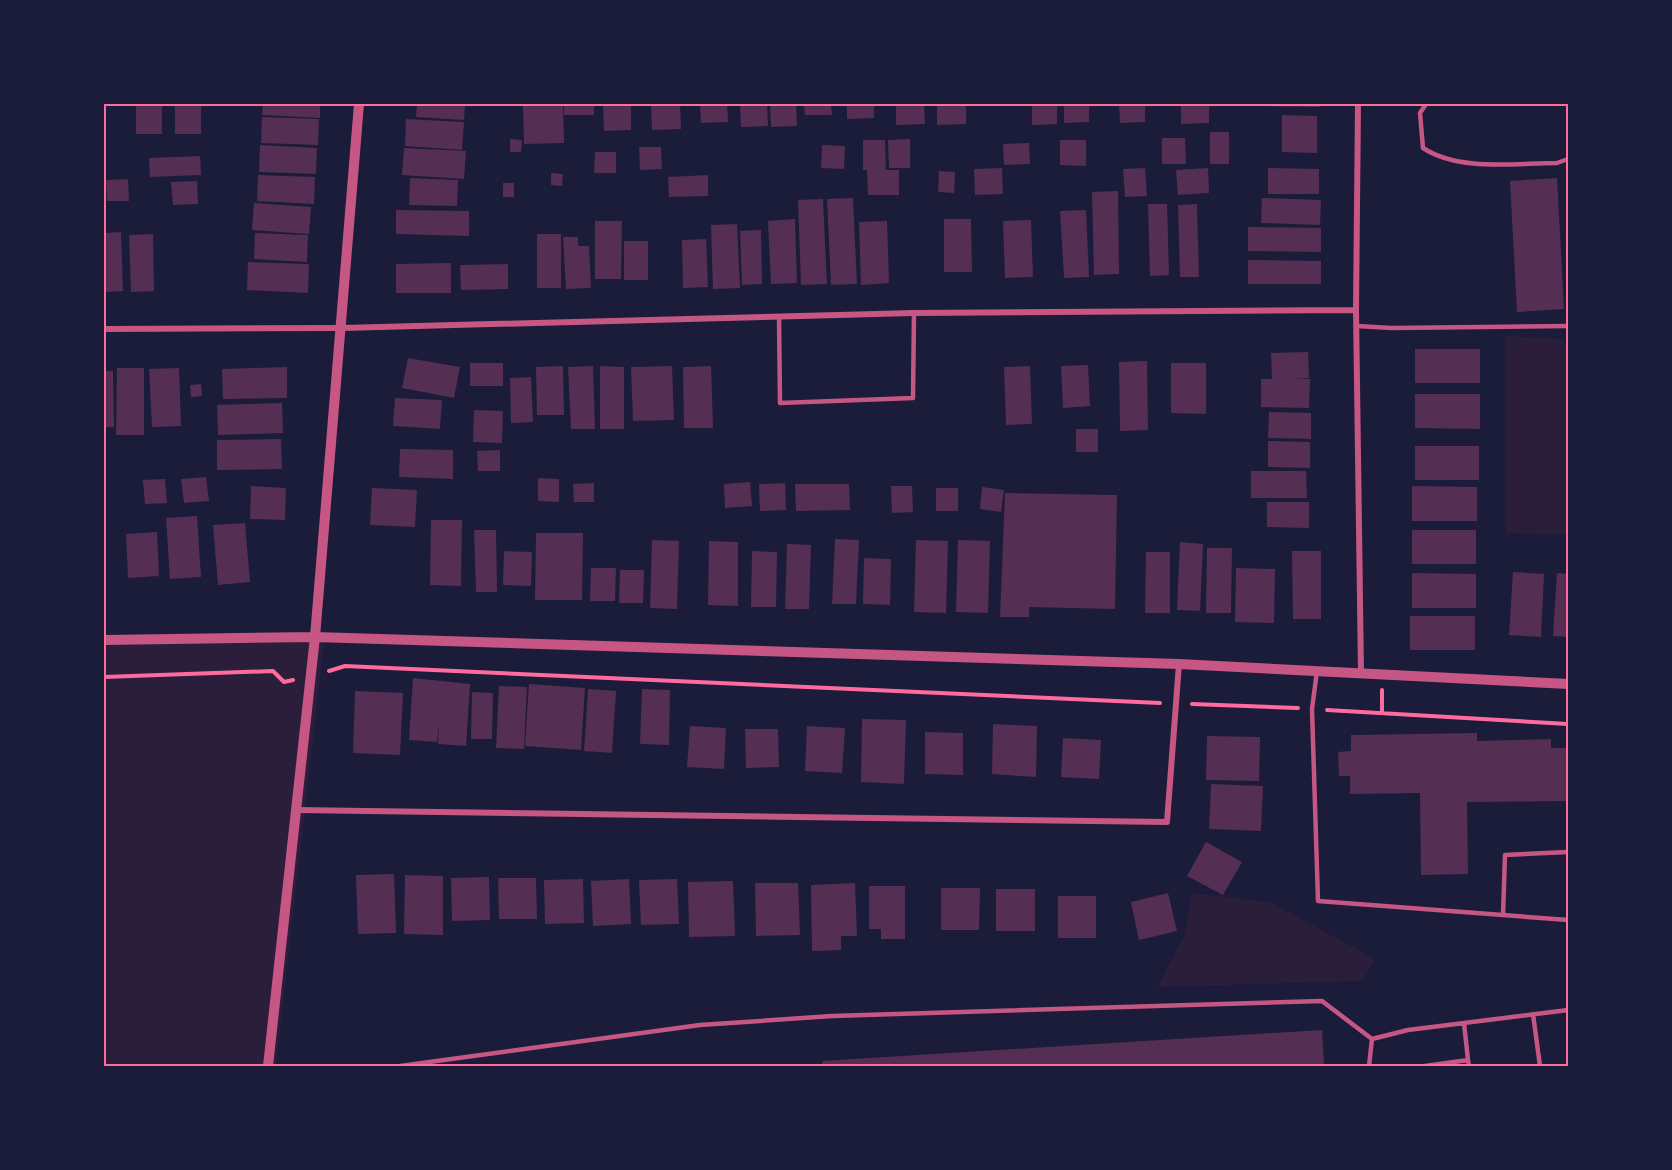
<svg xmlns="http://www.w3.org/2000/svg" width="1672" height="1170" font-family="'Fira Sans Condensed',sans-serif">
<rect width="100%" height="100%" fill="#1b1b3a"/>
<path fill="#2a1e3b" d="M1505 336 1563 339 1568 348V535L1506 533Z
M325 633 276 1066H104V636Z
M1191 893 1270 902 1375 959 1363 981 1157 987 1185 934Z"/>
<path fill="#542f53" d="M136 104H162V134H136Z
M175 104H201V134H175Z
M263 104H320V118L262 115Z
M417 104H465L464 120 416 117Z
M523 104H563L564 143 524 144Z
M564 104H594V115H564Z
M603 104H631V130L604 131Z
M651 104H680L681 129 652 130Z
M700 104H727L728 122 701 123Z
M740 104H767L768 126 741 127Z
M770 104H796L797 126 771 127Z
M804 104H831L832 115H805Z
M847 104H874V118L847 119Z
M896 104H924L925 124 896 125Z
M937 104H966V124L937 125Z
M1032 104H1057V124L1032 125Z
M1064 104H1089V122L1064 123Z
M1119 104H1145V122L1120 123Z
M1181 104H1209V123L1181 124Z
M1260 104H1320V107L1260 106Z
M1282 115 1317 116V153L1282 152Z
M262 117 319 119 318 145 261 143Z
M406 119 464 122 462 150 405 146Z
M1210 132H1229V164H1210Z
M1162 138H1185L1186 164H1162Z
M510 139 522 140 521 152H510Z
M910 139V168H889L888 140Z
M863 140H885L886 170H899V195H868L867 170H863Z
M1060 140H1086V166L1060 165Z
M1029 143 1030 164 1004 165 1003 144Z
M260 145 317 148 316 174 259 172Z
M822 145 845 146 844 169 821 168Z
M639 147H661L662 169 640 170Z
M404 148 466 151 464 179 402 175Z
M595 152H616V173H594Z
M200 156 201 175 150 177 149 158Z
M1002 168 1003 194 975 195 974 169Z
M1145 168 1147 196 1125 197 1123 169Z
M1208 168 1209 193 1178 195 1176 170Z
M1268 168 1319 169V194H1268Z
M939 171 955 172 954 193 938 192Z
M551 173 563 174 562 186 551 185Z
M258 175 315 177 314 204 257 201Z
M708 175V196L669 197 668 177Z
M410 178 458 180 457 206 409 205Z
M1557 178 1564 309 1517 312 1510 181Z
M128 179 129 201H107L106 180Z
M197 181 198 204 173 205 171 182Z
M503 183H514V197H503Z
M1118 191 1119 274 1094 275 1092 192Z
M853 198 857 284 831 285 827 199Z
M1262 198 1321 200 1320 225 1261 223Z
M823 199 827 284 801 285 798 200Z
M254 203 311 207 309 234 252 230Z
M1148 204H1167L1169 275 1150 276Z
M1197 204 1199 277H1180L1178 205Z
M396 210 469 211V236L396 234Z
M1086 210 1089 277 1064 278 1060 211Z
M795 219 797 283 771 284 768 221Z
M944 219H971L972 272H944Z
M1031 220 1033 277 1005 278 1003 221Z
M595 221H622L621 279H595Z
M887 221 889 283 861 285 859 222Z
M737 224 740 288 713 289 711 225Z
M1248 227 1321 228V252L1248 251Z
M761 230 762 284 742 285 740 231Z
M121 232 123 291 104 292V233Z
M255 233 308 235 307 262 254 259Z
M153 234 154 291 131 292 129 235Z
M537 234H561V288H537Z
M563 237H578V246H589L591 288 566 289Z
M706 239 708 287 683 288 682 240Z
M624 241H648V280H624Z
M1248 260 1321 261V284H1248Z
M248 262 309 264 308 293 247 290Z
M451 263V293H396V264Z
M508 264V289L461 290 460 265Z
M1415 349H1480V383H1415Z
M1308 352 1309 378 1294 379H1310L1309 408 1261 407V379H1272L1271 353Z
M408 358 460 367 454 398 402 388Z
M1147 361 1148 430 1120 431 1119 362Z
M470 363H503V386H470Z
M1171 363H1206V414L1171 413Z
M1088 365 1090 406 1063 408 1061 366Z
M563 366 564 415H537L536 367Z
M593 366 595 429H571L568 367Z
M600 366 624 367V429H600Z
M672 366 674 420 633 421 631 367Z
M711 366 713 428H684L683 367Z
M1030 366 1032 424 1006 425 1004 367Z
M287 367V398L223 399 222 369Z
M117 368H144V435H116Z
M179 368 181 426 152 427 149 369Z
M104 371H113L114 427H104Z
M531 377 533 422 511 423 510 378Z
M201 384 202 396 191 397 190 385Z
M1415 394H1480V429L1415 428Z
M395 398 442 400 440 429 393 426Z
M282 403 283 433 218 435 217 405Z
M474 410 503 411 502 443 473 442Z
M1269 412 1311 413V439L1268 438Z
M1076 429H1098V452H1076Z
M281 439 282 469 217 470V440Z
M1268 441 1310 442V468L1268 467Z
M1415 446H1479V480H1415Z
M400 449 453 450V479L399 477Z
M500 450V471H478L477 451Z
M1251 471H1306L1307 498H1251Z
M206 477 209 501 184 503 181 479Z
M538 478 559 479V502L538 501Z
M165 479 167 503 145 504 143 480Z
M750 482 752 506 725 508 724 484Z
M594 483V502H574L573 484Z
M785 483 786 510 760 511 759 484Z
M795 484H849L850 510 796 511Z
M251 486 286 488 285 520 250 519Z
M891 486H912L913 512 892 513Z
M1412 486 1477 487V521H1412Z
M982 487 1004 490 1001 512 980 509Z
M372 488 417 490 415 527 370 525Z
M936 488H958V511H936Z
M1005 493 1117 495 1115 609 1029 607V617H1000Z
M1267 502H1309V528L1267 527Z
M197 516 201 577 170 579 166 518Z
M431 520H462L461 586 430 585Z
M245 523 250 582 218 585 213 525Z
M474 530H496L497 592H476Z
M1412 530H1476V564H1412Z
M157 532 159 576 128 578 126 534Z
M536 533H583L582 600H535Z
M835 539 859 540 856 604H832Z
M652 540 679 541 677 609 650 608Z
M916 540 948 541 946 613 914 612Z
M958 540 990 541 988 613 956 612Z
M709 541 738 542V606L708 605Z
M1180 542 1203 544 1200 611 1177 610Z
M787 544 811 545 809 609H785Z
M1207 548H1232L1231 613H1206Z
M504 551 532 552 531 586 503 585Z
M752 551 777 552 776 607H751Z
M1292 551H1321V619H1293Z
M1146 552H1170V613H1145Z
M864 558 891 559 890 605 863 604Z
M591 568H616L615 601H590Z
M1236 568 1275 569 1274 623 1235 622Z
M620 570H644L643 603H619Z
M1513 572 1544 574 1541 637 1509 635Z
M1412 573 1476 574V608H1412Z
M1557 573 1568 574V637L1553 636Z
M1410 616H1475V650H1410Z
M413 678 470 684 466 746 438 744 439 722 437 742 409 740Z
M529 684 585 688 581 750 525 746Z
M499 686 527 687 524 749 496 748Z
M588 689 616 691 612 753 584 751Z
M642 689 670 690 669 745 640 744Z
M355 691 403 693 400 755 353 753Z
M472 692 493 693 492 739H471Z
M862 719 906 720 904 784 861 782Z
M993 724 1037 726 1036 777 992 774Z
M690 726 726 728 724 769 687 767Z
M807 726 845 728 842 773 805 771Z
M745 729H778L779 767 746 768Z
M925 732 963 733V775L925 774Z
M1477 733V741L1551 739V748H1568V801L1467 802 1468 874 1421 875 1420 793 1350 794V776H1339L1338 752 1351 751V735Z
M1207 736 1260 737 1259 781 1206 780Z
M1063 738 1101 740 1099 779 1061 777Z
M1211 784 1263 786 1261 831 1209 829Z
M1206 842 1242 862 1223 895 1187 876Z
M394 874 396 933 358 934 356 875Z
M405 875 443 876V935L404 934Z
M489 877 490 920 452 921 451 878Z
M498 878H536L537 919H499Z
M583 879 584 923 545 924 544 880Z
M629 879 631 924 593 926 591 881Z
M677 879 679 924 641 925 639 880Z
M733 881 735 936 689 937 688 882Z
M755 883H798L800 935 756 936Z
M855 883 857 936H841V950L812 951 811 885Z
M869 886H905V939H881V929H869Z
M941 888H980L979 930H941Z
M996 889H1035V931H996Z
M1168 893 1177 931 1139 940 1131 902Z
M1058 896H1096V938H1058Z
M1322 1030 1324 1066H823L822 1061Z"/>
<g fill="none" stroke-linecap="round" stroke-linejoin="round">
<path stroke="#ff6b9d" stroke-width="4" d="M329 671 345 666 1160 703
M104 677 273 671 284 682 293 680
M1192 704 1298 708
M1327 710 1568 724
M1382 713V690"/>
<path stroke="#c65784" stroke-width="4.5" d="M1426 104 1420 113 1423 148C1460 172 1515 163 1557 163L1568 159
M779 317 780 403 913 398 914 313
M1357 326 1391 328 1568 326
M1317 671 1312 709 1318 901 1568 920
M1503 915 1505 855 1568 852
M1533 1014 1540 1066
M1464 1023 1468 1060
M400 1066 700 1025 832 1016 1322 1001 1372 1039
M1369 1066 1372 1039 1408 1030 1568 1010
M1425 1066 1468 1060 1469 1066"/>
<path stroke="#c65784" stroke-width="6" d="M1358 104 1356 310 1361 673
M104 329 342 328 914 313 1356 310
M296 810 1167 822 1179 664"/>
<path stroke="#c65784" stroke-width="10" d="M104 640 315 637 1179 664 1568 684
M268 1066 315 637 359 104"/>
</g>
<rect width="1672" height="1170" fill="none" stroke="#1b1b3a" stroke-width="210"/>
<rect x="105" y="105" width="1462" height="960" fill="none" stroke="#ff6b9d" stroke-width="2"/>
</svg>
